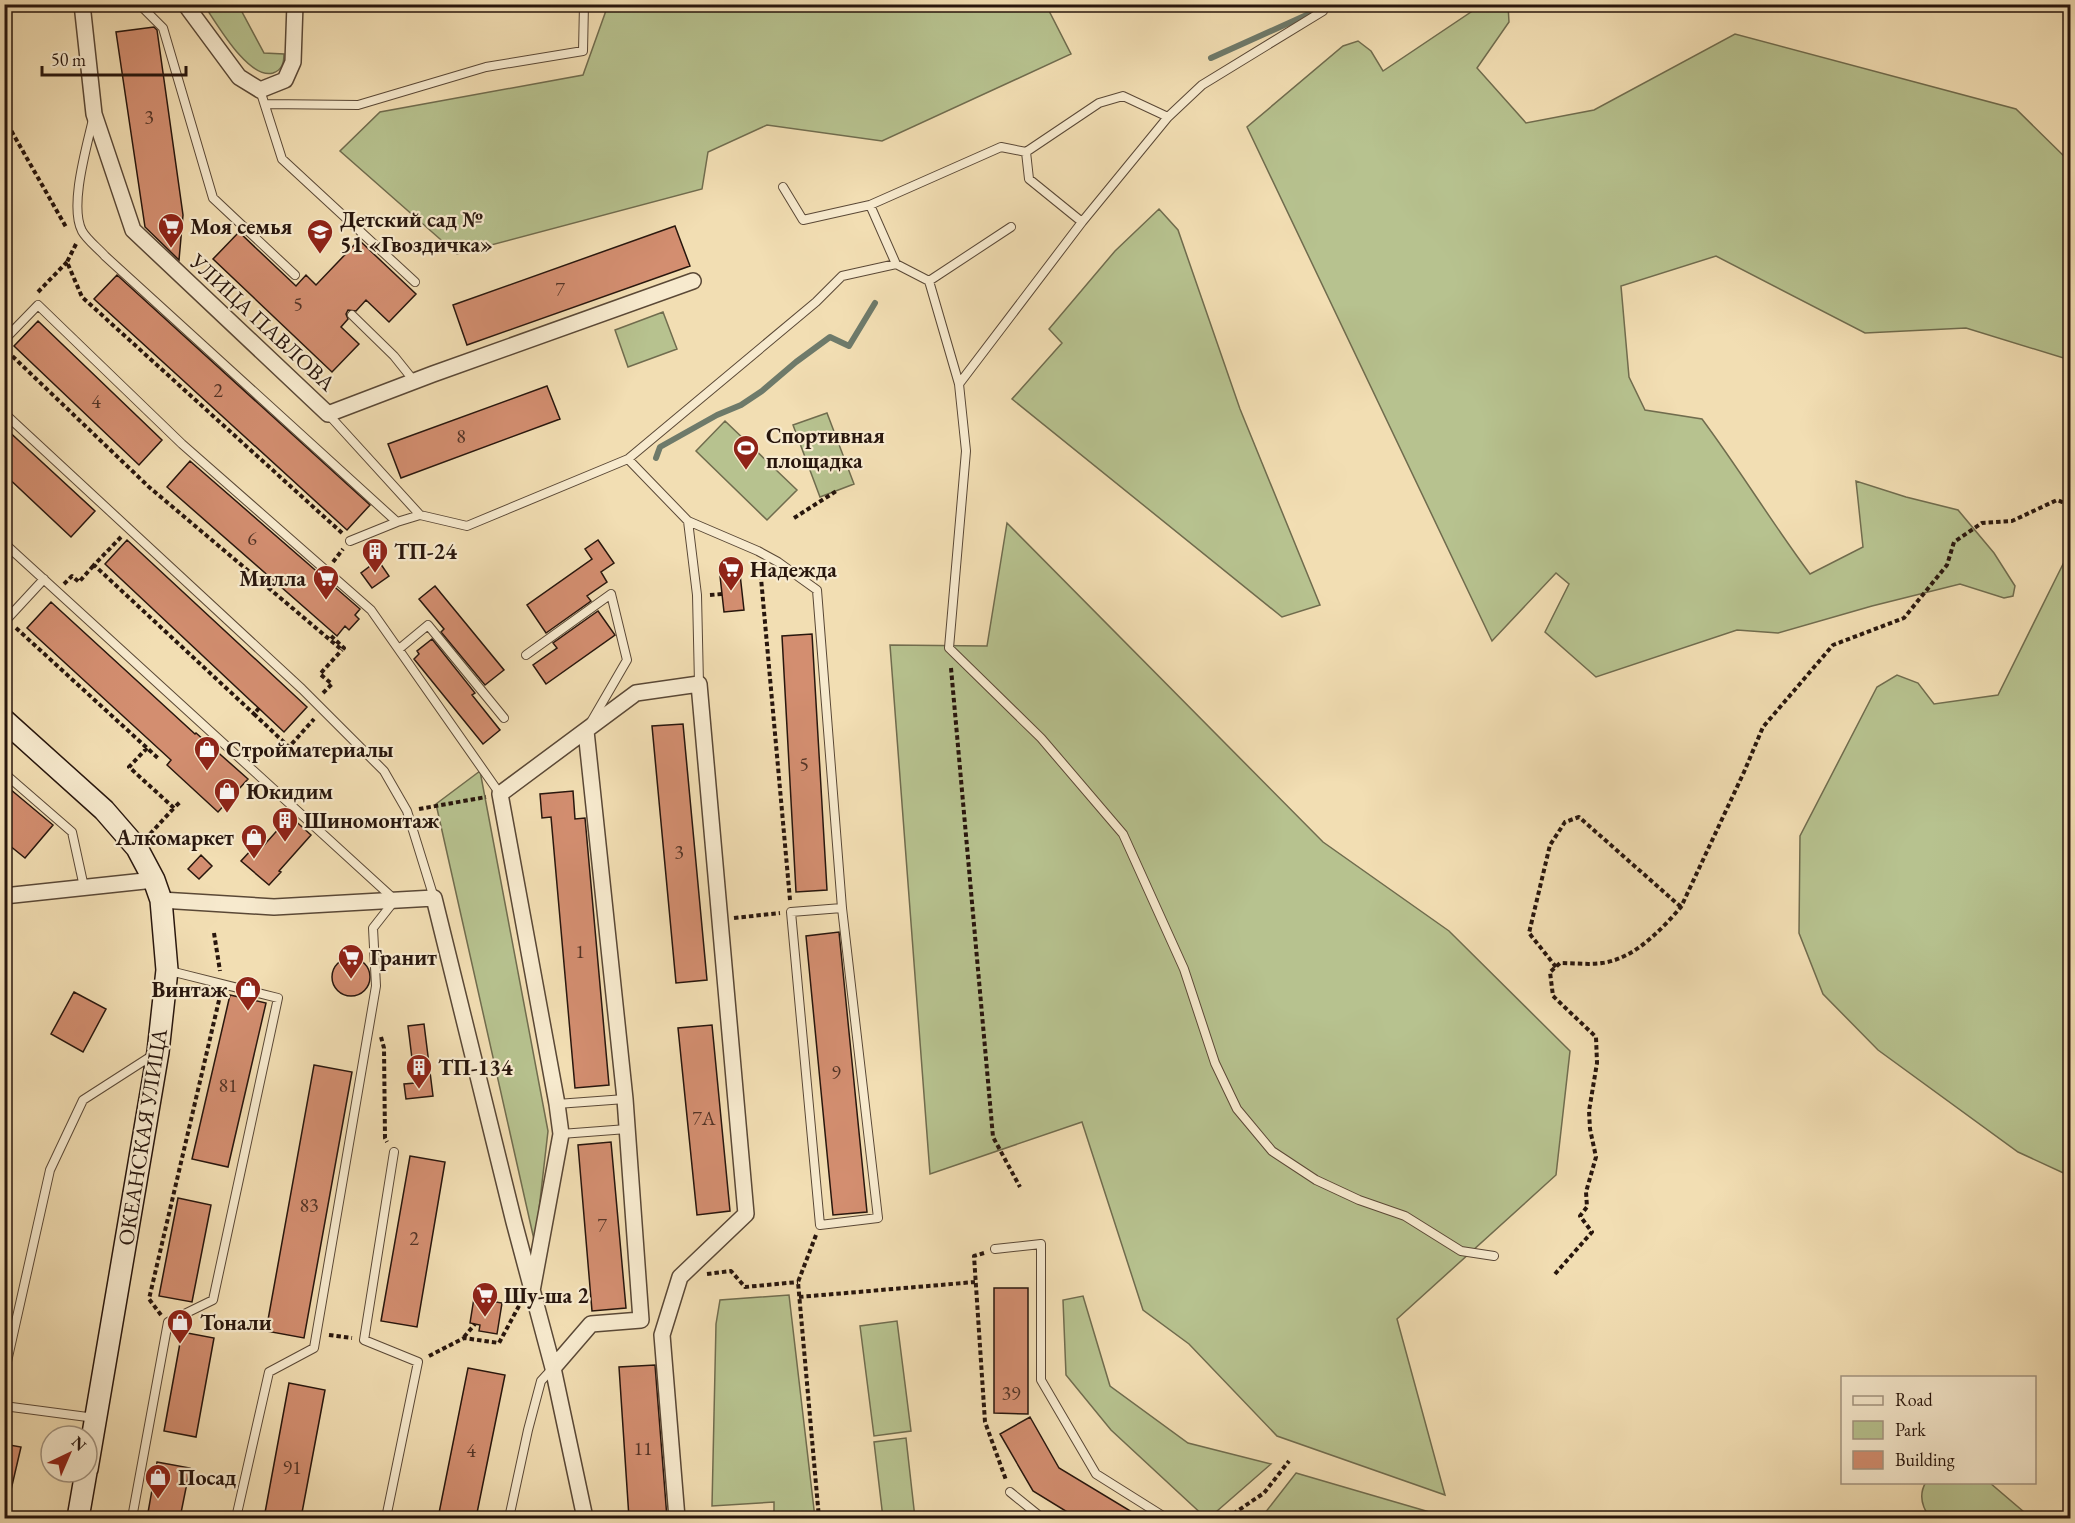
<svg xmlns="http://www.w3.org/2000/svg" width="2075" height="1523" font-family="'EB Garamond',serif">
<rect width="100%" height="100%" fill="#f2deb3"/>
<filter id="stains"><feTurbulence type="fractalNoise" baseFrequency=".00333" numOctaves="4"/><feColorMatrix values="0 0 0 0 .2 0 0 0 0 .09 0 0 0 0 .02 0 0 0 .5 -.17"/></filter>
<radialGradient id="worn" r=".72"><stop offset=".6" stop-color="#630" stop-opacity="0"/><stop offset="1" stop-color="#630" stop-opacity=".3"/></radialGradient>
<path fill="#b7c28f" stroke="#706c4e" stroke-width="1.5" d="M1483 4 1508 5 1509 22 1477 68 1526 123 1594 110 1735 34 2016 109 2070 162V360L1966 328 1865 333 1716 256 1621 286 1629 377 1645 410 1702 419C1740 470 1772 523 1810 574L1863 547 1856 481 1906 497 1958 510 1994 553 2015 586 2013 596 2004 598 1960 584 1872 606 1778 633 1737 630 1596 677 1545 632 1569 584 1556 573 1492 641 1247 127 1343 46 1358 41 1371 51 1383 71Z
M204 5H241V10L264 53 284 54C284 63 282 70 273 73 248 80 216 22 204 5Z
M608 5H1046L1071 54 882 141 767 125 708 152 702 189 457 254 340 151 380 112 583 75Z
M1159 209 1178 230 1240 409 1320 605 1282 617 1012 399 1062 343 1049 329 1115 251Z
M663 312 677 349 628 367 615 330Z
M827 413 854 484 820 497 793 425Z
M725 421 797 490 767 520 696 451Z
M1007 523 1323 842 1449 931 1570 1051 1556 1175 1397 1319 1445 1495 1277 1436 1189 1344 1143 1310 1082 1122 930 1174 890 645 987 646Z
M2070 550V1176L2018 1152 1878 1050 1823 994 1799 933 1800 836 1877 687 1897 675 1918 683 1934 704 1998 695Z
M480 771 548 1131 535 1244 436 804Z
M789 1295 815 1518H774V1502L712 1506 716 1324 720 1300Z
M1083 1296 1110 1386 1188 1443 1271 1464 1209 1518H1206L1111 1430 1066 1375 1063 1300Z
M897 1321 911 1431 874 1436 860 1326Z
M906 1438 915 1518H883L874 1442Z
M1296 1473 1450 1518H1261Z
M1926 1482 1990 1483 2031 1518H1930C1922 1507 1918 1495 1926 1482Z"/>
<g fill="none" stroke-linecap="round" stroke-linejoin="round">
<path stroke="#6e7a6a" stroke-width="6" d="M1211 58 1331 4
M656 458 660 447 717 415 741 405 762 391 796 362 830 337 849 346 875 303
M1589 1518 1590 1516"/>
</g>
<path fill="#d38e70" stroke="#28160d" stroke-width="1.5" d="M154 27 157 30 183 215 179 260 145 227 116 32Z
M675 226 690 266 467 345 453 305Z
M239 232 296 286 306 275 316 285 359 240 416 294 389 322 366 300 356 311 348 310 346 314 348 319 341 327 359 344 332 372 213 259Z
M117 275 370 505 347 530 94 299Z
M38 321 162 440 139 465 14 346Z
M547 386 560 419 401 478 388 444Z
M4 427 95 511 71 537 4 474Z
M190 461 360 609 355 615 359 619 349 630 345 626 337 636 167 487Z
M127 540 307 707 284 732 105 564Z
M598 540 614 563 601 572 607 582 587 596 591 601 546 633 527 605 592 559 585 549Z
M378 560 389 576 372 588 361 573Z
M740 574 744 610 724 612 720 576Z
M435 586 504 670 485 685 441 632 444 629 419 599Z
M51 602 195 734 196 733 248 779 218 812 167 765 171 760 27 628Z
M598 611 615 635 546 684 533 665 557 648 553 643Z
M812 634 827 890 796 892 782 636Z
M432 639 475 693 472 695 500 730 483 744 414 659 419 654 417 651Z
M683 724 707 980 676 983 652 726Z
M4 784 53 825 25 858 4 841Z
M573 791 575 819 585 818 609 1085 575 1088 551 817 542 818 540 794Z
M290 816 311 835 279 871 281 872 269 885 241 861 253 848 258 852Z
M201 855 212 866 199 879 188 869Z
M839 932 867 1212 833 1215 806 936Z
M332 977a19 19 0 1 1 38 0a19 19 0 1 1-38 0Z
M74 992 106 1009 83 1052 51 1034Z
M230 995 266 1003 228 1167 192 1159Z
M424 1024 433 1096 406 1099 404 1084 415 1083 408 1026Z
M712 1025 730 1211 697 1215 678 1028Z
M314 1065 352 1072 304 1338 266 1331Z
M611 1142 626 1308 592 1311 578 1145Z
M410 1156 445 1162 417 1327 381 1321Z
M178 1198 211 1205 192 1302 159 1296Z
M994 1288H1028V1414L994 1413Z
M474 1298 502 1303 497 1334 479 1331 480 1325 470 1323Z
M182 1332 214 1338 196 1437 164 1431Z
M655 1365 667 1518H629L619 1367Z
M468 1368 505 1375 476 1518H438Z
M289 1383 325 1390 301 1518H264Z
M1030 1417 1059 1468 1142 1518H1077L1033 1491 1000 1434Z
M4 1444 21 1447 11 1490 4 1489Z
M157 1462 190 1468 180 1518H147Z"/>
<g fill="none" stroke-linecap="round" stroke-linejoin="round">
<g stroke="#5a4836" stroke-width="10">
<path id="service" d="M139 4 163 28 213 198 295 275
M4 33 5 4
M260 90 282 159 415 282
M265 104 358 105 486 67 583 51 584 4
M93 119C87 146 69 206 82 231 87 240 98 248 105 256L397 522 420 515
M1026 152 1029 179 1082 222 959 384 966 451 949 648 1041 738 1123 834 1184 969 1215 1063 1237 1109 1272 1151 1316 1180 1359 1200 1405 1216 1461 1251 1494 1256
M783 187 803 220 870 205 1001 147 1026 152 1099 103 1123 96 1168 117
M1082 222 1168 117 1202 85 1323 11
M896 264 929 281 1011 227
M929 281 959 384
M352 315 394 356 414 381
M4 340 38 305 182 444 371 610 500 794
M4 413 302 689 384 771 407 811 434 898
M328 414 420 515 467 526 628 459 688 521
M628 459 816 302 842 276 896 264 870 205
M350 541 397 522
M4 543 395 900 373 928 376 986 314 1348 269 1372 236 1518
M7 619 44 579
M399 649 428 625 504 718
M526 655 611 594 627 660 591 722
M699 684 697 595 688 521 758 551 778 562 817 590 842 908 878 1218 820 1225 791 912 842 908
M4 773 72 832 84 887
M557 1104 625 1099
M561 1134 627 1129
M995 1249 1041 1244V1380L1096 1474 1166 1518
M4 1375 50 1170 83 1100 153 1055
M4 1406 95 1418
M1010 1492 1042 1518
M132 1518 168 1322 213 1300 278 998 170 971
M386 1518 418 1362 364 1340 394 1152
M509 1518 528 1430 541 1381 552 1369"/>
</g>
<g stroke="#5a4836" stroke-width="18">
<path id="minor" d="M82 4 94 114 133 230 328 414 433 374 693 281
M185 4 239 77 260 90 285 80 293 62 295 4
M4 896 154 880
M161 900 274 907 434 898 514 1222 553 1368 585 1518
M532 1291 561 1134 557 1104 500 794 636 693 699 684 746 1214 680 1277 662 1335 677 1518
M553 1368 591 1324 641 1320 625 1099 586 731"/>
</g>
<g stroke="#28160d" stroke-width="24">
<path id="secondary" d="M4 720 104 810 137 848 154 880 161 900 167 970 158 1052 87 1469
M78 1518 86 1472"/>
</g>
<path stroke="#28160d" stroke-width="4" stroke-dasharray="4.5 3" stroke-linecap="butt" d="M4 118 66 227
M76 244 67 262 82 297 342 533
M38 292 67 262
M7 351 149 487 342 650
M794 518 838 490
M121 537 94 565 254 714
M333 562 343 549
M760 567 790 900
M64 584 72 576 79 582 94 565
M710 595 722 594
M16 628 159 759
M331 636 344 648 342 650
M951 668 993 1137 1020 1187
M323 693 332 684 320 674 342 650
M259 708 254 714 289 747 314 719
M147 748 129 767 174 808 181 801
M419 809 486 797
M150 834 174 808
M734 918 780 913
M214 933 220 971
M1556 967 1529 933 1550 845 1565 822 1579 817 1681 907
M381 1037 384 1048 385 1138 387 1142
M816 1235 798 1282 819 1518
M984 1253 974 1256 985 1422 1006 1480
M707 1274 731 1271 745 1287 798 1282
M1555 1274 1592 1232 1580 1216 1587 1207 1586 1192 1596 1157 1590 1129 1589 1111 1597 1063 1596 1037 1553 996 1550 972 1560 963C1574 963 1589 965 1602 963 1634 959 1661 930 1681 907L1744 772 1763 727 1833 645 1904 618 1947 565 1954 542 1982 523 2012 521 2057 500 2070 505
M799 1297 975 1282
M161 1315 149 1299 220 996
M329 1335 352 1338
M464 1337 475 1324
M429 1356 464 1338 499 1343 520 1304
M1227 1518 1264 1493 1289 1461"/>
<use href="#service" stroke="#f7eace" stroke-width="8"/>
<use href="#minor" stroke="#f7eace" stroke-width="15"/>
<use href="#secondary" stroke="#f7eace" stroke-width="21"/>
</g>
<defs>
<g id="supermarket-pin" transform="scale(1.35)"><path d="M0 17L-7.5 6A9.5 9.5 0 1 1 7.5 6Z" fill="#8f2418" stroke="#f7eace"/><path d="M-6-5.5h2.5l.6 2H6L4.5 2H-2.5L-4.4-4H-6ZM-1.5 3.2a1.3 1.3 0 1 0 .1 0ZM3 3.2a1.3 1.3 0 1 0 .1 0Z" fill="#fff"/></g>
<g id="school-pin" transform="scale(1.35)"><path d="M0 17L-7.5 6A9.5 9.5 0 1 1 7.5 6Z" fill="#8f2418" stroke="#f7eace"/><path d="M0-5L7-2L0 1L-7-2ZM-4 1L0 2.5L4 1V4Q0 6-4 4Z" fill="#fff"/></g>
<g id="stadium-pin" transform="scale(1.35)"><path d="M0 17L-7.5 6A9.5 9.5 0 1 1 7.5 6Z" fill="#8f2418" stroke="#f7eace"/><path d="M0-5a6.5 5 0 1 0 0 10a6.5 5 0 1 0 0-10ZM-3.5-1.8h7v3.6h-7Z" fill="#fff"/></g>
<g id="building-pin" transform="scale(1.35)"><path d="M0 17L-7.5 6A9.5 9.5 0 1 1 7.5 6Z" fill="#8f2418" stroke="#f7eace"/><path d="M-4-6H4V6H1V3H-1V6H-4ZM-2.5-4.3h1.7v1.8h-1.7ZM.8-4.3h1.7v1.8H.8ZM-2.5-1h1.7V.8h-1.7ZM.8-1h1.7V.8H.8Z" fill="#fff"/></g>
<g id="shop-pin" transform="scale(1.35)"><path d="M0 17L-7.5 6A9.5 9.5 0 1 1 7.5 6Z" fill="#8f2418" stroke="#f7eace"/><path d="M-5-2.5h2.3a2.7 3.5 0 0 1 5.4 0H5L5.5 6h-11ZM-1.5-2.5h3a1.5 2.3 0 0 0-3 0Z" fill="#fff"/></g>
</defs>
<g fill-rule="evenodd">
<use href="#supermarket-pin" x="171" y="226"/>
<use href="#school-pin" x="320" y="232"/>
<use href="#stadium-pin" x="746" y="448"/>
<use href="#building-pin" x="375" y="551"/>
<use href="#supermarket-pin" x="731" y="569"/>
<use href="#supermarket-pin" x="326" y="578"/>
<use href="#shop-pin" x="207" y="749"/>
<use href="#shop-pin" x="227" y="791"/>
<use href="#building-pin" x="285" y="820"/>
<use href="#shop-pin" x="254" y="837"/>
<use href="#supermarket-pin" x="351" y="957"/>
<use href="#shop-pin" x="248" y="989"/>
<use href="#building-pin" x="419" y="1067"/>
<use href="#supermarket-pin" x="485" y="1295"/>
<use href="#shop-pin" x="180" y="1322"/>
<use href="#shop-pin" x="158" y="1477"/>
</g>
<g text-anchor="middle" stroke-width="4.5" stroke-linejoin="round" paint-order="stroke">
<g font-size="20" fill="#533426">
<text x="149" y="124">3</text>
<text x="560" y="296">7</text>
<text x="298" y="311">5</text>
<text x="218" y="397">2</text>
<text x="96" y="408">4</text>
<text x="461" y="443">8</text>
<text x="252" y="545">6</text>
<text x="804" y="771">5</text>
<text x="679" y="859">3</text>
<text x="580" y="958">1</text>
<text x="836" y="1079">9</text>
<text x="228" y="1092">81</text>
<text x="704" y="1125">7А</text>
<text x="309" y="1212">83</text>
<text x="602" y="1232">7</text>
<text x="414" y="1245">2</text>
<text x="1011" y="1400">39</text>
<text x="643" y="1455">11</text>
<text x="471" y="1457">4</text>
<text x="292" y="1474">91</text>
</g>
<g font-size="22" font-weight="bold" fill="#28160d" stroke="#f7eace" text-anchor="start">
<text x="340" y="227">Детский сад №<tspan x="340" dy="25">51 «Гвоздичка»</tspan></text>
<text x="190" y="234">Моя семья</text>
<text x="766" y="443">Спортивная<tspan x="766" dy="25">площадка</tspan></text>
<text x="394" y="559">ТП-24</text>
<text x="750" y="577">Надежда</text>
<text x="306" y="586" text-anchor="end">Милла</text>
<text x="226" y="757">Стройматериалы</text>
<text x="246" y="799">Юкидим</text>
<text x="304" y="828">Шиномонтаж</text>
<text x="234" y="845" text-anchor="end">Алкомаркет</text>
<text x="370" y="965">Гранит</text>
<text x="228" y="997" text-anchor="end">Винтаж</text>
<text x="438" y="1075">ТП-134</text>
<text x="504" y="1303">Шу-ша 2</text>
<text x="200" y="1330">Тонали</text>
<text x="178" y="1485">Посад</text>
</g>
<g font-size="22" fill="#28160d" stroke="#f7eace">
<text transform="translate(263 322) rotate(43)" y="8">УЛИЦА ПАВЛОВА</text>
<text transform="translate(142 1137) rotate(-81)" y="8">ОКЕАНСКАЯ УЛИЦА</text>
</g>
</g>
<rect width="2075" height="1523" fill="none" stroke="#f2deb3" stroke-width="24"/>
<rect x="6" y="6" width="2063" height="1511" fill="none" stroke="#28160d" stroke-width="3"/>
<rect x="12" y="12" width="2051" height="1499" fill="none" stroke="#28160d" stroke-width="1.5"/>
<rect x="1841" y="1376" width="195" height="108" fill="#f7eace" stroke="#a49581" stroke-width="1.5"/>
<rect x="1853" y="1396" width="30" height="9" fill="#f7eace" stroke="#a49581" stroke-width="1.5"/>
<text x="1895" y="1406" font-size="18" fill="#28160d">Road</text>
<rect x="1853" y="1421" width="30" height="18" fill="#b7c28f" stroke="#a49581" stroke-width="1.5"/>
<text x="1895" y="1436" font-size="18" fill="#28160d">Park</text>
<rect x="1853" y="1451" width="30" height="18" fill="#d38e70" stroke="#a49581" stroke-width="1.5"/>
<text x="1895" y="1466" font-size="18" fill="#28160d">Building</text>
<g transform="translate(69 1454) rotate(44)"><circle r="28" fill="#f7eace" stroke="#a49581" stroke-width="1.5"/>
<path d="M0-4.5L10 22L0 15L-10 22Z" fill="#8f2418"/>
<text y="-9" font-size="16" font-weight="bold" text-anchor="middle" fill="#28160d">N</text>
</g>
<path d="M42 66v9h144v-9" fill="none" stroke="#28160d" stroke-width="3"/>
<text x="51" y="66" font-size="18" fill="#28160d" stroke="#f7eace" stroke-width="4.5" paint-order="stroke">50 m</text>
<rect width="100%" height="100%" filter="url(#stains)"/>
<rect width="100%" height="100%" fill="url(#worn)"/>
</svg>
